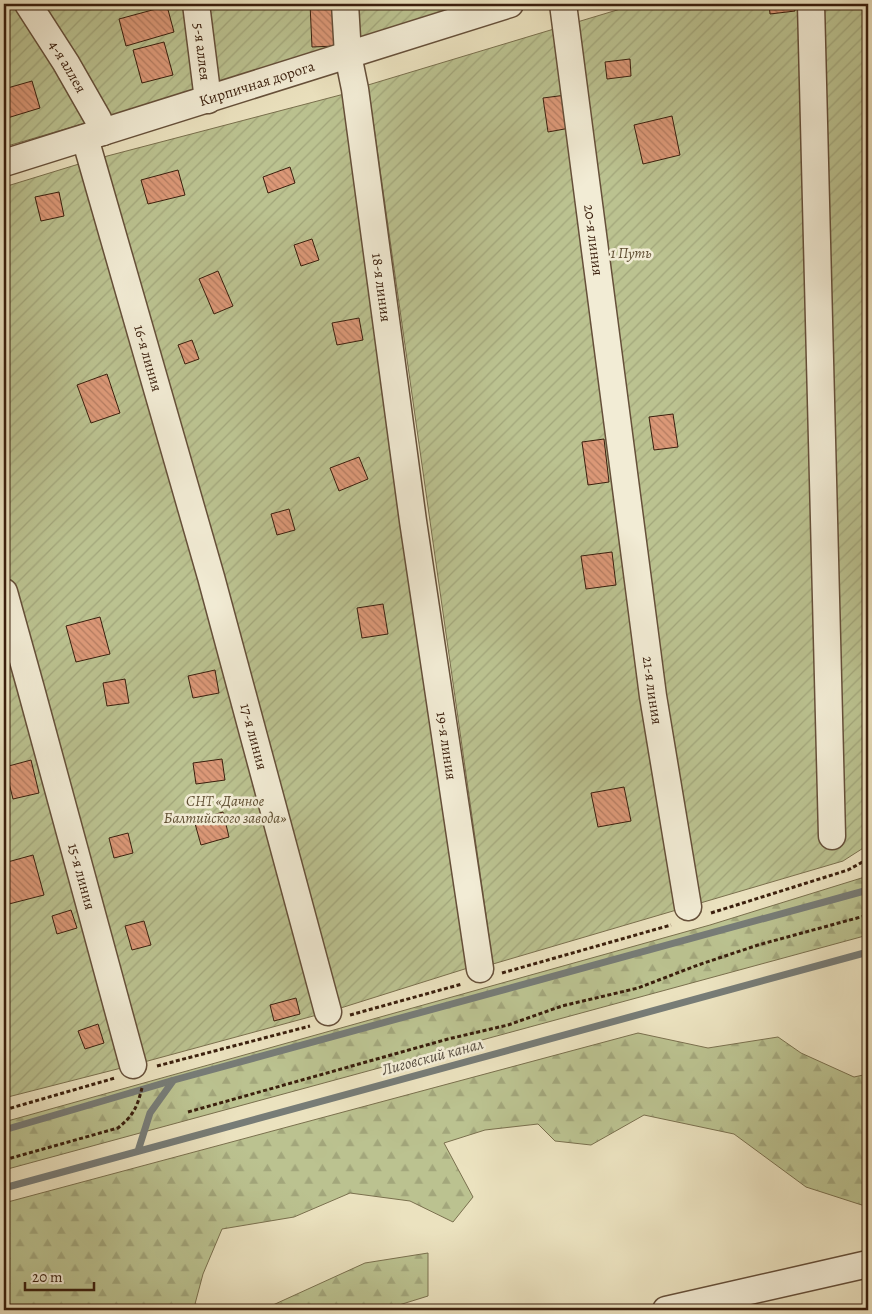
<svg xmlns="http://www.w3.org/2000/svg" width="872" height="1314" font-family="Alegreya,serif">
<defs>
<pattern id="forest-firs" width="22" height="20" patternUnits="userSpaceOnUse" patternTransform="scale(1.25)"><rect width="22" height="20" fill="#bbc290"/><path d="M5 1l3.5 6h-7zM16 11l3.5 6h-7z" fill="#a2a67b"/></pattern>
<pattern id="garden-furrows" width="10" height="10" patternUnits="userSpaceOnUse" patternTransform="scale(1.25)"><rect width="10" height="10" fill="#bbc290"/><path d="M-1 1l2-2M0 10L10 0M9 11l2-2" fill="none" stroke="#a2a67b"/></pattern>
<pattern id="building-back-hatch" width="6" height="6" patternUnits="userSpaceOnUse" patternTransform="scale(1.25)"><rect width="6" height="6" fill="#db9877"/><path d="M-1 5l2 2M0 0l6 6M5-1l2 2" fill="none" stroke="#b37b60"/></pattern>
</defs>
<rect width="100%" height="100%" fill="#ebe2bf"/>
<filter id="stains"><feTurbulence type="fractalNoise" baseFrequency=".004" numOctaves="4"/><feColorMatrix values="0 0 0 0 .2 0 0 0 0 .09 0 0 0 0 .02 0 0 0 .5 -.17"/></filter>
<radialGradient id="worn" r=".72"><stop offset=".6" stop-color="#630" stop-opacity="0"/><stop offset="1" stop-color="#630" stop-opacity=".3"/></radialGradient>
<path fill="url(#forest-firs)" stroke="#7a704e" d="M868 876V935L4 1170V1122L710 925Z
M638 1033 708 1048 778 1037 801 1053 854 1077 868 1074V1207L806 1187 734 1134 644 1115 591 1145 555 1141 538 1124 485 1130 444 1143 473 1197 453 1222 410 1201 350 1193 294 1217 222 1229 203 1274 195 1304 226 1310H4V1203Z
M428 1253V1296L383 1310H262L365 1263Z"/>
<path fill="url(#garden-furrows)" stroke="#7a704e" d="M4 4H334L338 49 4 147Z
M344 4H510L348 55Z
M637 4H868V845L843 861 493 964 368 85Z
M348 93 471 967 328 1012 133 1065 4 1098V187L92 160Z"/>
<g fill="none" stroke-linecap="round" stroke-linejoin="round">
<path stroke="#777c77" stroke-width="7" d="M4 1130 174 1080 868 890
M138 1151 150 1113 173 1081
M4 1188 868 952"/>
</g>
<path fill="url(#building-back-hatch)" stroke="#3a1f0d" d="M310 4H333L335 46 312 47Z
M769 4H794L795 11 770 14Z
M167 6 174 32 126 46 119 19Z
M164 42 173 75 142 83 133 50Z
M630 59 631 76 607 79 605 62Z
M32 81 40 108 4 119V89Z
M566 95 570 128 548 132 543 98Z
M672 116 680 155 643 164 634 125Z
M290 167 295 183 268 193 263 177Z
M178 170 185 195 148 204 141 180Z
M59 192 64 216 41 221 35 197Z
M312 239 319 260 301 266 294 245Z
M218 271 233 306 214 314 199 279Z
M359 318 363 340 337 345 332 323Z
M192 340 199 359 185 364 178 345Z
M107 374 120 413 91 423 77 385Z
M673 414 678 447 654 450 649 417Z
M604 439 609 482 588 485 582 442Z
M359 457 368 479 339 491 330 468Z
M289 509 295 530 277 535 271 514Z
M612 552 616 585 586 589 581 556Z
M383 604 388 634 362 638 357 608Z
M100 617 110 654 76 662 66 626Z
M215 670 219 693 193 698 188 676Z
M125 679 129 703 107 706 103 683Z
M222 759 225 780 196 784 193 763Z
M31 760 39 793 13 799 5 767Z
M624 787 631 821 598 827 591 793Z
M223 812 229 837 201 845 194 820Z
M128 833 133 853 114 858 109 838Z
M33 855 44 895 5 905 4 899V863Z
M71 910 77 928 57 934 52 916Z
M144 921 151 945 132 950 125 926Z
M296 998 300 1014 274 1021 270 1005Z
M98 1024 104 1043 85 1049 78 1031Z"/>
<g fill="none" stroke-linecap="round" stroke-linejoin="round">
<g stroke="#66503a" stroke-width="29">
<g id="minor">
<path id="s1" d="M28 4 66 63 98 119 103 132"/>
<path id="s2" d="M196 4 208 100"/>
<path id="s3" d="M345 4 348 55 355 89 413 521 480 969"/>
<path id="s4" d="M563 4 653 696 688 907"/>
<path d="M811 4 832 836"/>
<path id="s5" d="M85 138 211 577 328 1012"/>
<path id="s6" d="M4 163 510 4"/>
<path id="s7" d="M4 592 31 689 133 1065"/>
<path d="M666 1310 868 1264"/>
</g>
</g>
<path stroke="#3a1f0d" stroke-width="3" stroke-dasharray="4 2.5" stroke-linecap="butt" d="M711 913 848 870 868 859
M502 973 671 925
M350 1015 462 984
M157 1066 310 1026
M4 1110 115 1078
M188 1112 448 1039 508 1025 562 1006 638 988 698 965 758 945 868 915
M4 1160 118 1128C134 1115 137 1107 142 1088"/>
<use href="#minor" stroke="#f2ecd5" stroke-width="26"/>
</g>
<g text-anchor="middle" stroke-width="5" stroke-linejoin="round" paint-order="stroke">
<g font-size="15" fill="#3a1f0d" stroke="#f2ecd5">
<text dy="5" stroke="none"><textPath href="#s2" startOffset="48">5-я аллея</textPath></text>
<text dy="5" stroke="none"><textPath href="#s1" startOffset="74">4-я аллея</textPath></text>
<text dy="5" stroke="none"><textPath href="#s6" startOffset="265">Кирпичная дорога</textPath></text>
<text dy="5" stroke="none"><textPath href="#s4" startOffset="238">20-я линия</textPath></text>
<text dy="5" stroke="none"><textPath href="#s3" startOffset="286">18-я линия</textPath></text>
<text dy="5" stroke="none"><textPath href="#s5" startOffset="229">16-я линия</textPath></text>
<text dy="5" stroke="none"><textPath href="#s4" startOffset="692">21-я линия</textPath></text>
<text dy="5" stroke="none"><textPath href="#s5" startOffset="622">17-я линия</textPath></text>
<text dy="5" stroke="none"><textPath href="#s3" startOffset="749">19-я линия</textPath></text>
<text dy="5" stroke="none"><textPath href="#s7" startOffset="295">15-я линия</textPath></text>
</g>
<g font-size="15" font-style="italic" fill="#615034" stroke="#f2ecd5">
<text x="631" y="258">1 Путь</text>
<text x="225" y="806">СНТ «Дачное<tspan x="225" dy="17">Балтийского завода»</tspan></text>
</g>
<g font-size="16" font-style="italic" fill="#584e42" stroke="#f2ecd5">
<text transform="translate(432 1056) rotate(-15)" y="6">Лиговский канал</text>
</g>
</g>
<rect width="872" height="1314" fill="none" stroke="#ebe2bf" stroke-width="20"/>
<rect x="5" y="5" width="862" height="1304" fill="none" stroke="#3a1f0d" stroke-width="2.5"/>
<rect x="10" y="10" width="852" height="1294" fill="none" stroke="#3a1f0d"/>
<path d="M25 1282v8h69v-8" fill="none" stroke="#3a1f0d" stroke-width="2.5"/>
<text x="32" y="1282" font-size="15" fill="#3a1f0d" stroke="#f2ecd5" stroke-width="4" paint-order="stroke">20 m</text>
<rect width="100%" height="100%" filter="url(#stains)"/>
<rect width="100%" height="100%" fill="url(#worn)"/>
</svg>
